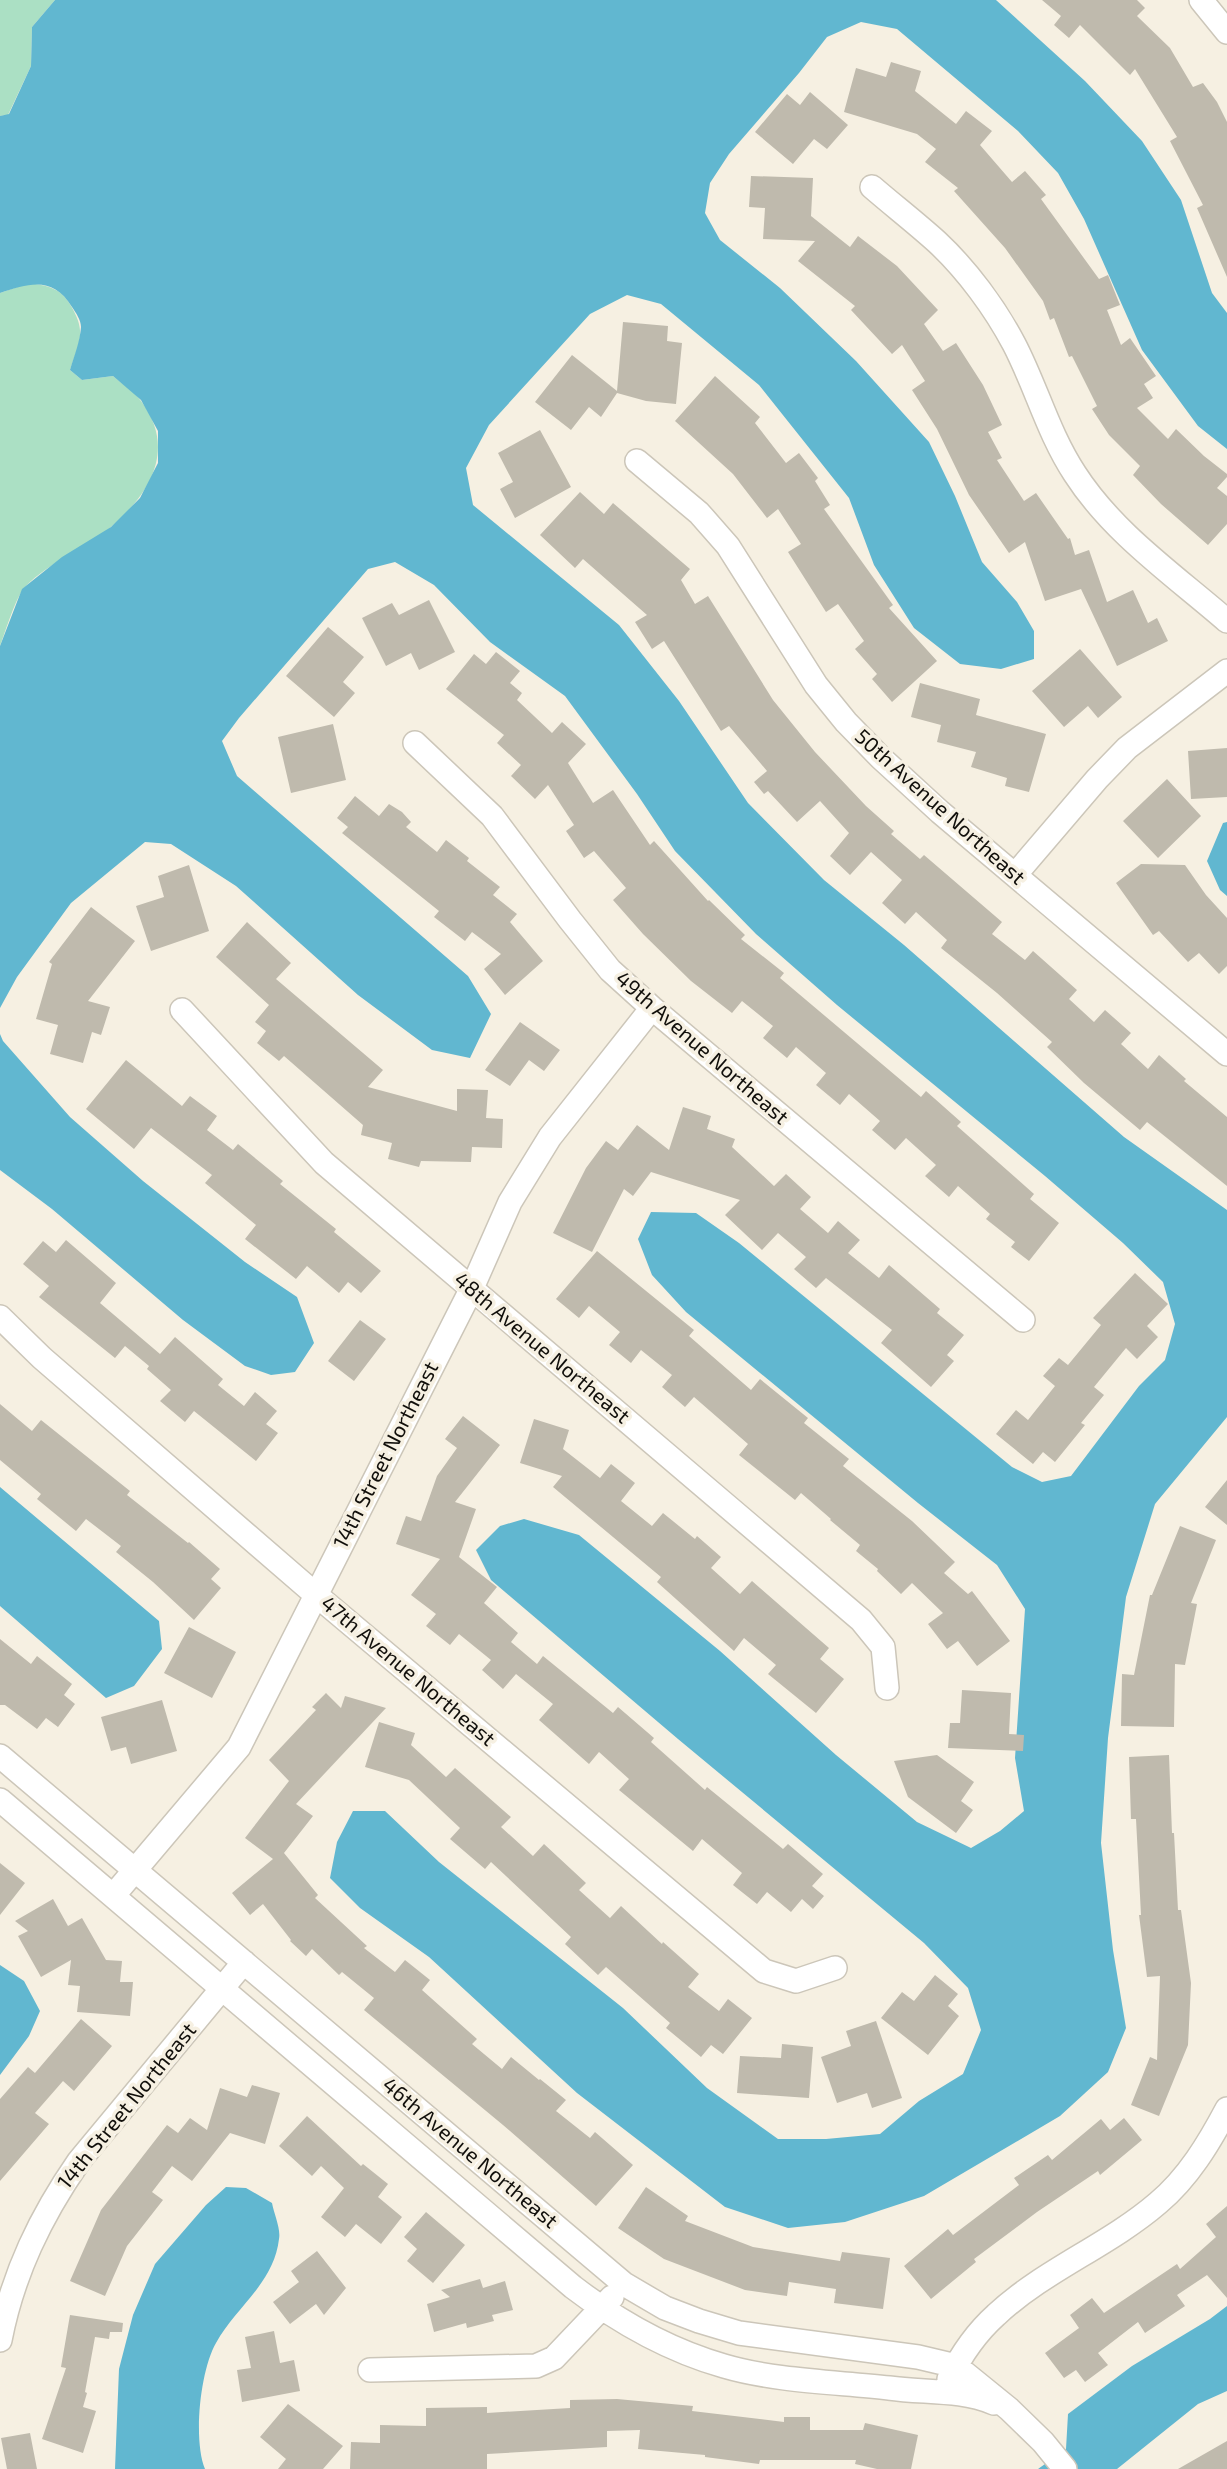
<svg xmlns="http://www.w3.org/2000/svg" width="1227" height="2469" font-family="'Exo 2',sans-serif">
<rect width="100%" height="100%" fill="#f6f0e2"/>
<path fill="#abe0c4" d="M0 0H55L32 27 31 66 8 115 0 116Z
M29 283C49 286 61 288 71 306 87 333 79 342 70 370L82 380 113 376C122 384 134 391 141 401 176 447 152 492 112 526 86 549 50 561 25 587 16 596 5 633 0 646V293Z"/>
<path fill="#61b7d0" d="M55 0H996L1085 81 1142 141 1181 200 1212 293 1227 313V449L1198 426 1142 350 1084 219 1058 173 1018 131 897 29 861 22 827 37 799 73 729 154 710 183 705 213 720 240 780 288 856 361 929 442 955 496 982 562 1017 602 1034 631V659L1001 669 960 664 914 628 874 565 849 498 759 385 661 304 627 295 590 314 489 425 466 468 473 505 619 625 679 701 748 803 824 880 904 945 1124 1137 1227 1210V1417L1155 1504 1126 1597 1108 1738 1101 1843 1113 1950 1126 2028 1108 2072 1060 2116 924 2196 845 2222 788 2228 725 2207 577 2093 429 1957 360 1908 330 1878 337 1842 353 1811H385L439 1862 623 2008 707 2088 778 2139H826L880 2134 919 2101 963 2074 981 2030 968 1988 924 1943 678 1739 491 1580 476 1550 500 1526 524 1519 579 1535 720 1651 836 1755 917 1822 971 1848 1000 1831 1024 1811 1015 1758 1025 1609 997 1565 918 1503 686 1312 652 1275 638 1239 651 1212 696 1213 739 1243 1012 1467 1042 1482 1071 1476 1139 1386 1165 1360 1175 1324 1163 1282 1123 1243 1045 1176 837 1005 756 934 675 851 637 794 565 696 490 642 434 585 395 562 368 569 239 718 222 741 237 776 468 976 491 1014 470 1058 432 1050 358 995 236 886 171 844 145 842 71 903 17 977 0 1008V646L22 589 62 557 111 527 140 498 158 463V431L141 400 113 376 82 380 70 370C74 356 80 342 81 327 81 320 76 313 72 307 53 276 30 283 0 293V116L9 114 31 66 32 27Z
M1227 822V896L1220 890 1207 861 1223 823Z
M0 1034 3 1041 70 1117 143 1181 245 1262 297 1297 314 1343 295 1372 271 1375 245 1366 183 1320 52 1209 0 1170Z
M0 1487 159 1621 162 1649 134 1686 106 1698 0 1606Z
M0 1965 24 1981 40 2011 29 2036 0 2075Z
M226 2187 246 2188 272 2203C274 2214 281 2229 279 2239 274 2283 236 2307 216 2343 200 2371 193 2440 205 2469H115L119 2369 133 2315 155 2264 206 2205Z
M1227 2306V2391L1198 2404 1117 2469H1038L1066 2449 1068 2414 1132 2366 1210 2319Z"/>
<path fill="#bfbaad" d="M1042 0H1137L1145 8 1137 16 1170 48 1193 87 1203 83 1217 102 1227 122V277L1197 208 1203 205 1170 141 1177 137 1135 69 1130 75 1080 25 1069 38 1054 25 1061 16Z
M891 62 921 71 915 91 956 124 966 111 992 131 980 145 1012 182 1025 171 1046 195 1041 199 1099 279 1108 275 1120 305 1107 310 1121 345 1130 338 1156 376 1144 384 1153 398 1137 408 1168 439 1176 429 1204 456 1227 474V477L1217 488 1227 496V524L1208 545 1161 504 1133 475 1140 466 1109 435 1092 409 1097 406 1072 356 1069 357 1054 318 1050 320 1043 301 1005 248 954 191 958 188 925 162 936 149 917 134 844 112 856 68 886 77Z
M810 92 848 125 827 149 814 139 793 164 755 132 787 94 800 105Z
M751 176 813 178 811 216 850 247 858 236 897 266 938 310 924 324 943 351 956 343 983 385 1002 425 988 432 1002 458 997 460 1024 501 1036 493 1068 539 1070 538 1075 555 1089 550 1107 602 1133 590 1148 623 1157 618 1168 641 1117 666 1081 589 1045 601 1025 542 1009 553 969 495 937 429 912 390 925 381 902 345 892 354 851 310 855 306 798 261 815 241 763 239 765 208 749 207Z
M623 322 668 326 667 341 682 343 676 404 646 401 617 393 601 417 589 407 571 430 535 402 572 355 617 391Z
M715 376 760 417 755 423 786 463 799 453 818 478 815 481 830 505 824 509 893 605 889 608 937 661 892 702 872 679 877 674 855 649 864 641 838 604 826 612 788 552 801 544 778 509 767 518 733 474 675 421Z
M540 430 571 487 515 518 500 489 513 482 498 453Z
M580 492 604 514 613 503 690 569 681 580 695 604 708 596 773 700 815 752 866 806 894 831 891 834 920 859 924 855 1002 922 992 934 1025 960 1033 951 1077 990 1069 999 1094 1022 1105 1010 1131 1033 1121 1044 1148 1069 1159 1055 1186 1079 1184 1081 1227 1117V1186L1147 1122 1140 1130 1084 1083 1047 1047 1052 1042 997 993 941 948 947 940 916 912 905 924 882 903 902 880 871 852 850 875 830 856 849 833 820 801 797 822 768 791 764 794 754 782 767 771 729 726 721 731 664 641 652 649 635 622 647 615 583 559 575 568 540 535Z
M429 600 455 652 419 670 411 653 386 666 362 618 392 603 399 615Z
M328 627 364 657 343 682 355 693 334 717 286 676Z
M1080 649 1122 697 1098 718 1088 706 1064 727 1032 691Z
M496 652 520 671 510 683 522 693 517 700 552 733 562 722 586 744 568 763 593 803 613 790 650 845 654 841 708 901 709 900 745 935 741 939 784 973 780 978 921 1097 926 1091 961 1122 957 1126 1034 1194 1030 1199 1059 1223 1029 1261 1011 1247 1015 1242 986 1219 990 1214 958 1186 949 1197 925 1176 936 1165 906 1138 895 1150 872 1130 880 1121 849 1094 840 1105 816 1085 826 1073 796 1047 787 1058 763 1038 773 1026 742 1001 732 1013 691 981 643 934 613 900 626 888 594 851 584 858 566 831 574 825 548 785 535 799 511 776 521 765 497 743 504 735 446 689 474 654 486 664Z
M920 683 980 699 976 715 1046 734 1029 792 1005 786 1007 778 971 767 976 752 937 742 941 725 911 717Z
M333 724 346 780 291 793 278 737Z
M1227 748V797L1191 799 1188 751Z
M1167 779 1201 816 1158 858 1123 821Z
M355 796 379 816 389 804 402 812 411 822 406 827 437 852 446 840 469 858 467 861 500 887 493 895 517 914 510 922 543 961 505 995 484 969 501 954 472 932 465 941 434 917 439 911 342 833 348 827 337 818Z
M1141 864 1185 865 1206 895 1227 918V966L1219 974 1199 953 1188 962 1159 931 1153 935 1116 883Z
M189 865 209 931 151 951 136 906 164 897 158 876Z
M91 907 135 941 88 1001 110 1007 101 1035 92 1032 83 1063 50 1054 58 1025 36 1019 52 964 49 962Z
M247 922 291 963 276 979 383 1070 368 1087 457 1111V1089L488 1090 486 1118 503 1119 502 1148 472 1147 471 1162 421 1161 419 1167 388 1159 392 1143 361 1135 363 1125 284 1056 279 1061 257 1043 266 1031 255 1022 269 1005 216 957Z
M520 1022 560 1050 544 1071 529 1060 510 1086 485 1070Z
M126 1060 182 1106 190 1096 217 1116 207 1130 233 1150 238 1144 283 1181 280 1184 336 1229 334 1232 381 1271 361 1293 348 1282 339 1293 307 1266 296 1279 245 1239 256 1225 205 1183 212 1175 151 1128 134 1149 86 1109Z
M683 1107 711 1116 707 1129 735 1139 732 1147 774 1186 786 1174 811 1197 800 1209 828 1233 838 1221 860 1240 848 1253 879 1278 889 1265 940 1309 937 1313 964 1335 947 1355 954 1361 931 1387 881 1343 892 1330 826 1278 816 1288 794 1269 806 1257 778 1233 762 1250 725 1215 740 1200 651 1172 633 1196 624 1189 592 1252 553 1233 586 1168 606 1141 618 1150 637 1125 669 1150Z
M66 1240 116 1283 100 1303 160 1354 175 1337 223 1379 218 1385 244 1406 255 1392 277 1411 266 1424 278 1433 256 1461 194 1411 185 1422 160 1401 171 1390 147 1369 149 1366 125 1346 115 1358 39 1297 49 1286 23 1264 43 1241 56 1252Z
M597 1251 694 1330 689 1336 751 1390 760 1379 808 1418 804 1423 849 1459 843 1466 912 1521 955 1562 944 1573 968 1594 972 1591 1010 1641 977 1666 958 1641 947 1649 928 1624 943 1613 912 1583 901 1594 877 1571 878 1569 856 1551 860 1545 830 1520 831 1519 801 1493 795 1500 739 1455 748 1444 694 1397 685 1407 662 1387 672 1375 641 1350 631 1363 609 1345 620 1332 589 1306 579 1318 556 1299Z
M1135 1273 1168 1304 1147 1326 1158 1337 1137 1359 1126 1348 1094 1387 1104 1395 1081 1423 1085 1425 1055 1462 1043 1452 1033 1464 996 1434 1016 1410 1028 1420 1055 1386 1043 1376 1059 1358 1068 1365 1101 1325 1093 1318Z
M360 1320 386 1339 354 1381 328 1361Z
M0 1404 32 1431 41 1420 130 1491 127 1495 188 1543 189 1542 220 1569 211 1579 221 1588 194 1620 153 1582 116 1552 121 1546 86 1519 76 1531 37 1499 41 1494 0 1460Z
M463 1416 500 1445 455 1502 476 1509 459 1557 497 1587 484 1603 518 1633 511 1642 537 1664 543 1656 613 1713 618 1707 654 1738 651 1742 705 1790 707 1787 783 1849 788 1844 823 1874 812 1886 824 1896 813 1909 802 1899 791 1912 767 1892 757 1904 733 1885 742 1873 702 1839 693 1851 619 1790 629 1779 599 1752 589 1764 539 1720 553 1704 516 1674 503 1689 482 1670 491 1660 459 1634 450 1645 426 1626 436 1614 411 1595 440 1559 396 1544 406 1516 421 1521 437 1476 457 1448 445 1439Z
M534 1419 569 1430 563 1449 600 1478 611 1464 635 1483 621 1501 652 1526 663 1513 695 1539 697 1536 721 1557 711 1568 740 1594 752 1581 829 1648 820 1659 844 1679 816 1713 768 1674 776 1665 744 1638 734 1651 657 1582 661 1577 553 1487 562 1476 520 1463Z
M1227 1480V1525L1205 1507Z
M1180 1526 1216 1540 1191 1603 1197 1604 1185 1665 1175 1664 1174 1727 1121 1726 1122 1674 1134 1675 1150 1595H1152Z
M189 1627 236 1652 212 1698 164 1673Z
M0 1639 31 1664 37 1656 72 1684 64 1695 75 1704 58 1727 46 1718 37 1729 5 1705H0Z
M962 1690 1011 1693 1009 1734 1024 1735 1023 1751 948 1748 950 1723H960Z
M326 1693 341 1708 345 1696 386 1708 296 1804 313 1816 284 1853 318 1895 315 1898 367 1946 364 1948 395 1972 405 1960 430 1980 422 1990 477 2039 472 2044 502 2069 511 2057 539 2080 540 2079 566 2100 556 2111 590 2138 595 2132 633 2165 596 2206 503 2125 364 2010 374 1998 342 1972 339 1975 312 1949 306 1956 290 1941 291 1940 263 1904 250 1915 232 1893 273 1859 245 1838 289 1781 269 1760 316 1710 312 1707Z
M162 1700 177 1751 131 1764 126 1747 111 1751 101 1717Z
M379 1722 415 1733 411 1745 446 1777 455 1768 511 1817 501 1827 533 1856 544 1844 586 1883 579 1890 610 1918 621 1906 662 1944 663 1942 699 1974 688 1987 719 2011 728 1999 752 2018 723 2054 711 2045 701 2057 666 2028 670 2023 606 1967 598 1975 565 1944 571 1937 491 1862 485 1869 450 1839 460 1828 409 1780 365 1767Z
M937 1755 974 1782 961 1801 973 1810 956 1833 908 1797 894 1761Z
M1169 1755 1172 1833H1174L1178 1910H1181L1191 1983 1188 2045 1159 2116 1131 2105 1150 2057 1157 2060 1160 1976 1147 1977 1139 1915H1141L1136 1819H1131L1129 1757Z
M0 1863 25 1883 0 1915Z
M53 1899 68 1926 82 1918 106 1960 122 1961 120 1982H133L130 2016 77 2012 80 1986 68 1985 71 1960 41 1977 18 1936 28 1931 15 1921Z
M935 1975 958 1994 948 2006 959 2016 928 2055 881 2018 902 1992 914 2001Z
M81 2019 112 2046 74 2091 63 2081 35 2113 49 2124 0 2181V2099L28 2067 35 2073Z
M876 2021 902 2098 872 2108 867 2093 837 2103 821 2057 851 2046 846 2031Z
M782 2044 813 2047 809 2098 737 2093 740 2056 781 2058Z
M252 2085 280 2093 265 2144 230 2133 192 2181 172 2166 152 2192 163 2200 127 2246 105 2296 70 2281 101 2210 167 2125 178 2133 190 2118 207 2130 220 2088 247 2097Z
M307 2116 361 2166 363 2164 388 2184 378 2197 402 2217 381 2244 356 2224 345 2237 321 2217 344 2188 321 2166 312 2176 279 2146Z
M1124 2118 1142 2140 1100 2175 1098 2171 1037 2212 974 2259 976 2262 931 2299 904 2266 948 2229 953 2235 1019 2185 1014 2178 1048 2155 1052 2160 1101 2119 1110 2130Z
M646 2187 688 2216 685 2221 753 2247 840 2261 842 2252 890 2258 883 2309 834 2303 836 2289 789 2282 787 2296 745 2290 664 2259 618 2228Z
M1227 2206V2298L1207 2275 1177 2295 1185 2306 1145 2333 1138 2322 1098 2353 1108 2365 1085 2382 1076 2370 1064 2378 1045 2353 1079 2328 1070 2315 1092 2298 1104 2313 1177 2264 1180 2269 1216 2237 1206 2224Z
M426 2212 465 2245 433 2283 407 2261 417 2249 404 2237Z
M317 2251 346 2288 324 2315 316 2304 290 2324 273 2302 299 2282 291 2271Z
M480 2279 483 2288 505 2281 513 2310 492 2315 494 2321 467 2328 466 2323 434 2332 427 2304 450 2297 441 2290Z
M70 2315 123 2323 122 2332H110L109 2339 95 2337 85 2392 87 2393 83 2407 96 2411 83 2453 42 2439 66 2368 61 2367Z
M274 2331 280 2363 294 2360 300 2391 242 2402 237 2370 251 2368 245 2337Z
M617 2399 693 2406 692 2411 784 2422V2417H810V2430H863L865 2423 918 2435 911 2469H877L855 2464 856 2460H760L759 2464 705 2457V2455L638 2449 640 2430 607 2431V2447L487 2454V2469H350L351 2442 380 2443V2425L426 2426V2408L487 2407V2413L570 2408V2400Z
M288 2404 343 2446 323 2469H278L286 2459 260 2437Z
M30 2433 37 2469H7L1 2438Z
M1227 2441V2469H1178Z"/>
<g fill="none" stroke-linecap="round" stroke-linejoin="round">
<g stroke="#ccc6b9" stroke-width="26">
<path id="street" d="M1201 0 1227 32
M872 187C894 206 916 223 937 242 967 270 995 308 1014 344 1036 386 1048 433 1075 474 1113 533 1174 575 1227 621
M637 461 699 513 728 546 816 685 846 722 881 758 940 812 1227 1054
M415 743 492 816 570 920 610 970 652 1008 1023 1320
M1015 875 1097 779 1127 748 1227 671
M182 1010 324 1163 861 1620 883 1647 887 1688
M0 1317 42 1358 315 1594 764 1971 796 1981 835 1968
M0 1756 624 2284 665 2308 699 2321 739 2333 918 2357 956 2366 1009 2409 1043 2442 1065 2469
M0 1800 573 2287C620 2323 668 2350 724 2366 775 2381 835 2382 889 2388 925 2393 960 2389 994 2403
M113 1896 239 1747 472 1288 510 1202 550 1137 652 1008
M0 2340C13 2273 41 2216 79 2161L244 1962
M370 2370 536 2366 554 2358 612 2297
M949 2379C960 2357 977 2332 996 2315 1044 2270 1108 2246 1158 2203 1188 2178 1209 2143 1227 2109"/>
</g>
<use href="#street" stroke="#fff" stroke-width="23"/>
</g>
<g text-anchor="middle" stroke-width="7" stroke-linejoin="round" paint-order="stroke">
<g font-size="21" fill="#110f0b" stroke="#f6f0e2">
<text transform="translate(940 807) rotate(42)" y="7">50th Avenue Northeast</text>
<text transform="translate(702 1048) rotate(41)" y="7">49th Avenue Northeast</text>
<text transform="translate(542 1348) rotate(40)" y="7">48th Avenue Northeast</text>
<text transform="translate(386 1455) rotate(-63)" y="7">14th Street Northeast</text>
<text transform="translate(408 1671) rotate(40)" y="7">47th Avenue Northeast</text>
<text transform="translate(127 2106) rotate(-51)" y="7">14th Street Northeast</text>
<text transform="translate(470 2153) rotate(40)" y="7">46th Avenue Northeast</text>
</g>
</g>
</svg>
